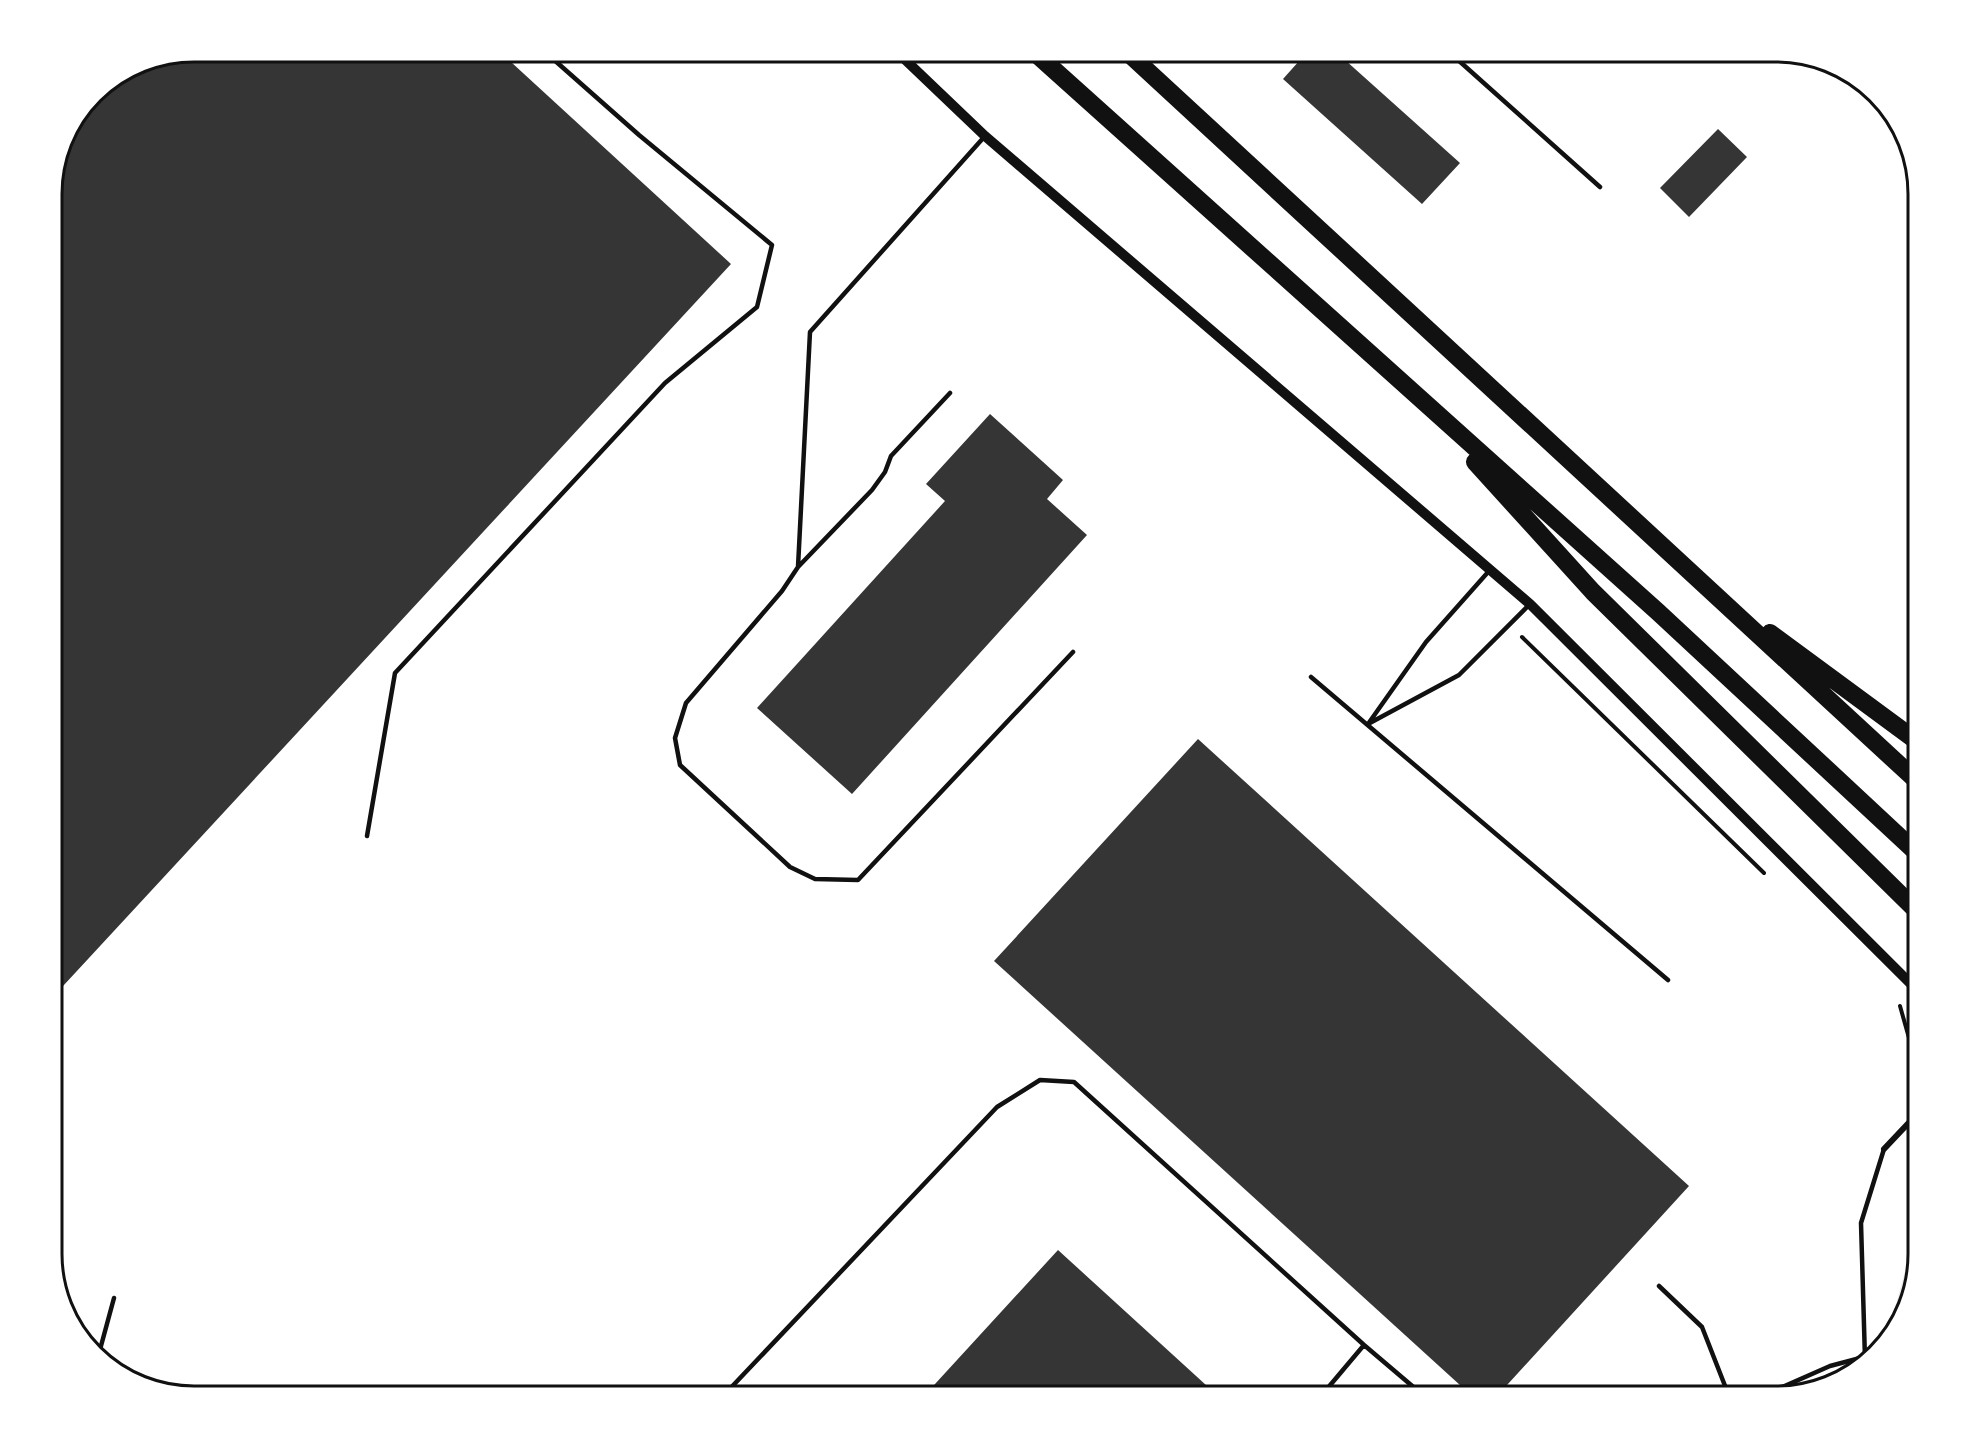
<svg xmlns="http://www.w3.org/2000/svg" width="1969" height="1447" font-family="Mulish,sans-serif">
<rect width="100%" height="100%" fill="#fff"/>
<path fill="#eee" d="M1918 1222V1253L1896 1319 1894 1312Z"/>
<path fill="#353535" d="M194 51H499L731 264 51 999V184L66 130 99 87 140 62Z
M1308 51H1335L1460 163 1422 204 1283 79Z
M1718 129 1747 157 1689 217 1660 188Z
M990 414 1063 480 1047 499 1087 535 852 794 757 708 945 501 926 484Z
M1198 739 1689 1186 1497 1396H1472L994 961Z
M1058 1250 1218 1396H924Z"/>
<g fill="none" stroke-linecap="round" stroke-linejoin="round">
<path stroke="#111" stroke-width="4" d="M1522 637 1764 873
M1900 1006 1909 1038 1918 1049"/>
<path stroke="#111" stroke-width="4.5" d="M1448 51 1600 187
M985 136 810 332 798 567 782 591 686 703 675 738 680 765 790 867 815 879 858 880 1073 652
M798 567 872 490 885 472 891 456 950 393
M1489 571 1426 642 1368 724 1459 675 1530 604
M1311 677 1668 980
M367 836 395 673 665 383 757 307 772 245 639 135 544 51
M1659 1286 1702 1327 1729 1396
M98 1357 114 1298
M1865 1359 1861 1223 1884 1149
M723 1396 997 1107 1040 1080 1074 1082 1364 1345 1424 1396
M1321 1396 1364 1345
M1762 1396 1830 1366 1864 1357"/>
<path stroke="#111" stroke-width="6" d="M1884 1149 1918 1113"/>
<path stroke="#111" stroke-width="10" d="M896 51 985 136 1530 604 1918 991"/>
<path stroke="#111" stroke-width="18" d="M1033 51 1658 612 1918 854
M1126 51 1918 782
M1475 462 1593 592 1918 912
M1770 633 1918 742"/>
</g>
<path d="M0 0H1969V1447H0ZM194 62H1776A132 132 0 0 1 1908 194V1254A132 132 0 0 1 1776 1386H194A132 132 0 0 1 62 1254V194A132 132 0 0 1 194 62Z" fill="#fff" fill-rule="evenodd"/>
<path fill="none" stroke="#111" stroke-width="3" d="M194 62H1776A132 132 0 0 1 1908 194V1254A132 132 0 0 1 1776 1386H194A132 132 0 0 1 62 1254V194A132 132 0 0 1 194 62Z"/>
</svg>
